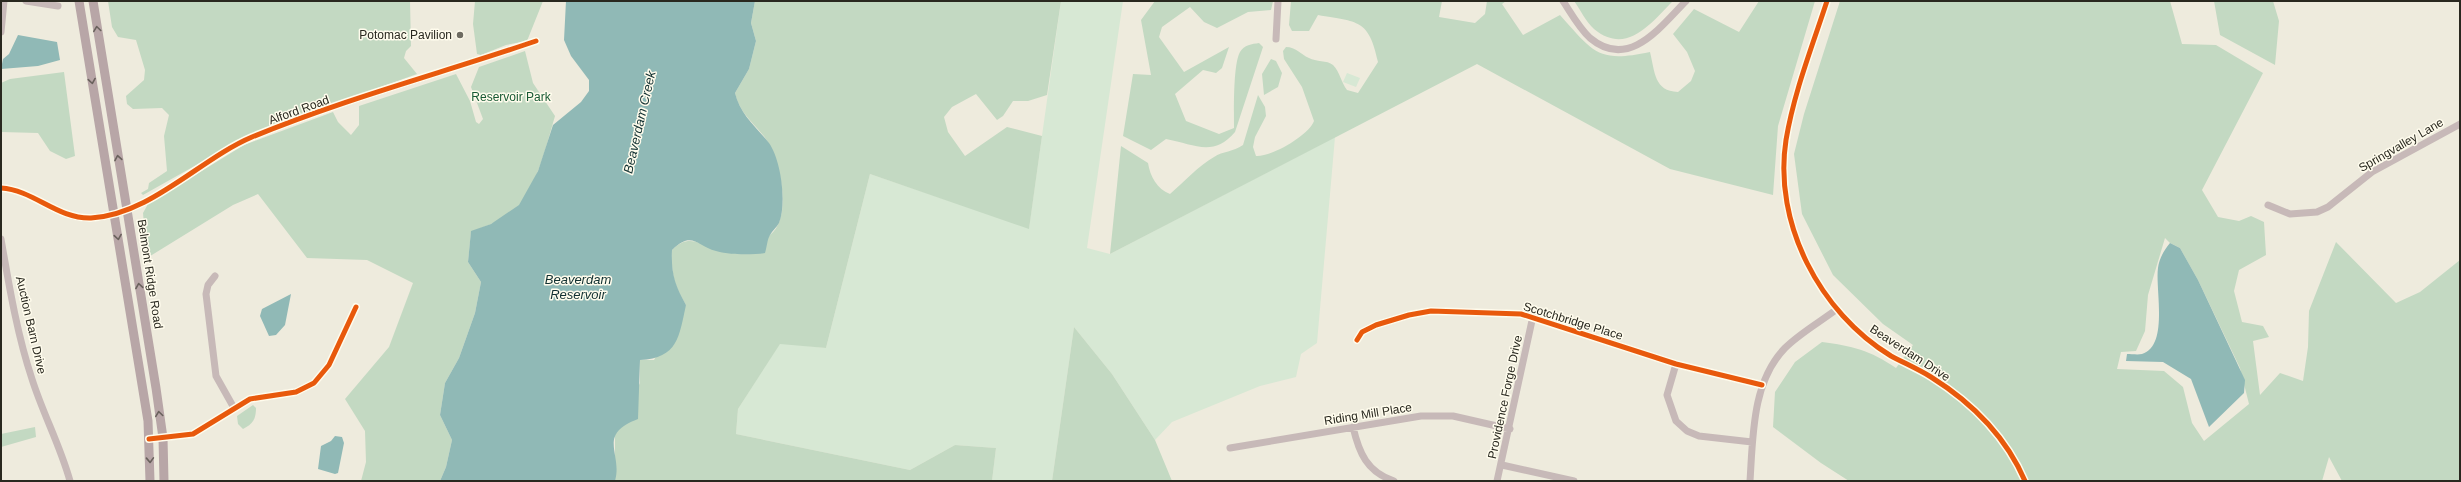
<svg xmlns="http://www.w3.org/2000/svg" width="2461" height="482" font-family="Arial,sans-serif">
<rect width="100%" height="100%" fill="#eeebdd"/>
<path fill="#d7e8d4" d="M1061 1H1123L1087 248 1110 254 1335 137 1317 343 1301 354 1296 377 1260 386 1172 422 1155 440 1112 374 1074 327 1052 481H992L996 448 955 445 910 470 736 434 738 409 780 343 826 348 870 174 1029 228Z
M1347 73 1360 78 1356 87 1343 82Z"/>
<path fill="#c3d9c2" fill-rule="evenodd" d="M108 1H410L411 46 406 51 404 58 417 74 255 132 143 195 141 193 148 189 149 183 167 171 164 136 169 115 162 108 133 109 127 104 126 96 144 80 145 70 136 40 118 37 112 27Z
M475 1H543L527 41 506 45 481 55 477 54 473 24Z
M755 1H1061L1047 95 1028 101H1013L1003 116 997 120 976 94 952 107 944 117 948 132 965 156 1007 127 1042 136 1029 229 870 174 826 348 780 344 738 409 736 434 910 470 955 445 996 448 992 481H615V435L640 383V360H654L686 305C674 285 671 274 672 250 696 225 712 261 739 249 748 245 762 242 770 235 792 217 781 168 770 146 760 126 741 118 735 93L749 69 756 41 751 23Z
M1155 1H1273L1271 10 1248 12 1217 28 1204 22 1190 7 1162 27 1159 37 1184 72 1229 47 1222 68 1216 73 1203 70 1175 94 1186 121 1219 134 1234 128C1234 111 1233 64 1240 52 1244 45 1252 44 1259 43L1263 47 1235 132C1213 158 1194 144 1166 139L1151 150 1123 136 1133 74 1151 75 1141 20Z
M1291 1H1442L1439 17 1475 23 1485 14 1487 1H1506L1502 4 1523 35 1560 15C1594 53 1598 63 1650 52 1655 72 1654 91 1678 92L1691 81 1695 71 1687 52 1673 34 1694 9 1739 32 1759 1H1815L1778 126 1773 195 1670 169 1477 64 1110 254 1121 146 1148 163C1150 176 1157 189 1170 194 1184 182 1198 166 1214 157 1223 151 1233 152 1243 145L1258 95 1265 107 1266 116 1255 137 1253 147 1256 156C1272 157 1309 135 1314 121L1302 87 1284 59 1283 51 1286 47C1296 47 1300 54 1309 58 1316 62 1327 60 1333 65 1340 72 1341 82 1347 90L1358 93 1378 62C1369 19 1358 22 1318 15L1309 31H1292L1289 25Z
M1574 1H1673C1651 23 1627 56 1594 29 1586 22 1580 9 1574 1Z
M1840 1H2170L2182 44 2216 45 2263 73 2202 190 2218 217 2239 221 2251 216 2264 222 2266 255 2239 270 2234 291 2242 322 2263 326 2269 337 2253 341 2260 395 2280 373 2303 381 2308 347 2309 311 2336 242 2396 303 2420 292 2460 260V481H2342L2329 457 2322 481H1849L1821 463 1773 427 1775 392 1795 362 1822 342C1852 346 1870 350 1896 368L1913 345 1883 324 1833 275 1802 214 1794 154 1804 114ZM2165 238 2170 243 2180 248 2198 280 2240 368 2249 404 2204 441 2192 423 2183 387 2164 371 2117 369 2121 352 2136 351 2145 331 2148 295Z
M2214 1H2273L2279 21 2275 65 2220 35Z
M525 51 533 83 555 116C547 143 538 182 520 205 509 218 487 226 471 232L468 262 481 282 475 313 459 358 445 383 440 415 452 440 446 467 440 481H361L366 462 365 431 345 399 389 347 413 283 367 260 307 258 258 194 233 205 147 258 143 213 148 204 244 145 333 112 338 122 351 135 359 125V106L456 74 470 101 476 122 479 124 483 119 471 87 479 67Z
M1271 59 1276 61 1282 73 1278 87 1264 95 1262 74Z
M64 72 75 156 66 159 50 151 38 133 1 132V83L10 79Z
M1074 327 1112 374 1155 440 1172 481H1052Z
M253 405 256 408C256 419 253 424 243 429L238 424 237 416Z
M35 427 36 437 1 447V434Z"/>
<path fill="#90b9b6" d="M566 1H755L751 23 756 41 749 69 735 93C740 114 756 127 769 143 781 160 787 203 779 223 777 227 772 231 770 235 767 240 767 247 765 253 753 255 728 255 716 251 697 246 692 230 672 250 671 274 675 285 686 305 679 337 678 358 640 360L638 419C596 435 623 453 615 481H440L446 467 452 440 440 415 445 383 459 358 475 313 481 282 468 262 471 231 491 224 519 205 538 171 553 125 581 102 589 91V80L571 56 564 40Z
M18 35 57 42 60 60 38 66 1 69 3 59 9 54Z
M2170 243 2180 248 2198 280 2245 380 2244 393 2209 427 2191 379 2163 362 2126 361 2127 354C2131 354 2138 355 2142 354 2169 346 2155 289 2158 268 2159 259 2164 250 2170 243Z
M291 294 285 325 276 335 269 336 260 316 262 309Z
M335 436 342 437 344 443 338 473 335 474 318 469 321 446 331 441Z"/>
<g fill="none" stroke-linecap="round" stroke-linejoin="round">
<path stroke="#c7b9b8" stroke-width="7" d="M26 1 58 6
M1563 1C1571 13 1579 28 1590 38 1629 71 1661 26 1686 1
M1827 1C1812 47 1794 92 1786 140 1773 223 1820 313 1891 356 1904 363 1918 369 1931 377 1971 402 2006 437 2025 481
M1 32 4 1
M1276 39 1278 1
M1 188C34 190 57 219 91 218 150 215 200 159 252 137 344 99 442 73 536 41
M2268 205 2290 214 2317 212 2328 207 2372 172 2460 124
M1 239C9 285 17 334 32 379 43 414 60 445 70 481
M215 276 208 285 206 294 216 376 234 408
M1357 340 1362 332 1376 325 1409 315 1431 311 1521 314 1676 364 1762 385
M1676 364 1667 395 1676 421 1687 431 1699 436 1752 442
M1353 427C1359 453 1367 472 1394 481
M149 439 193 434 250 399 296 392 314 383 329 365 356 307
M1230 448 1421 416H1453L1510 429
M1502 465 1574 481
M1497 481 1533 316
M1750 481C1753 436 1752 382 1785 348 1800 333 1820 322 1837 309"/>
<path stroke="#b8a6a7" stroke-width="9" d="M79 1 148 421 150 481
M93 1 156 388 163 438 164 481"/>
<g stroke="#fffced" stroke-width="8">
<path id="cycleway" d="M1827 1C1812 47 1794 92 1786 140 1773 223 1820 313 1891 356 1904 363 1918 369 1931 377 1971 402 2006 437 2025 481
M1 188C34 190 57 219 91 218 150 215 200 159 252 137 344 99 442 73 536 41
M1357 340 1362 332 1376 325 1409 315 1431 311 1521 314 1676 364 1762 385
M149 439 193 434 250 399 296 392 314 383 329 365 356 307"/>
</g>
<use href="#cycleway" stroke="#e8590c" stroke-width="5"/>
</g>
<defs><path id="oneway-chevron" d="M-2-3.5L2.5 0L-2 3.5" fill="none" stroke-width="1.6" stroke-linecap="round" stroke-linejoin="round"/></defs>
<g stroke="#69615c">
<use href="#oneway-chevron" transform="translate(97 29) rotate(-98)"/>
<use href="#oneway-chevron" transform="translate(92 81) rotate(81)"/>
<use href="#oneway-chevron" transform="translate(118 158) rotate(-100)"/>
<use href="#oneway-chevron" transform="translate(118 237) rotate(81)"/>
<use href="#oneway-chevron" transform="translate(139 286) rotate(-99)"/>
<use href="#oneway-chevron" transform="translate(159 414) rotate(-98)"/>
<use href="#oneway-chevron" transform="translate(150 460) rotate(88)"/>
</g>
<circle fill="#6e6c62" stroke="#fffced" stroke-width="1.5" cx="460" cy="35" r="4"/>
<g text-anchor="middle" stroke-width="3" stroke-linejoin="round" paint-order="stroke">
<g font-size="12" fill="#29281f" stroke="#fffced" text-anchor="end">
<text x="452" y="39">Potomac Pavilion</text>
</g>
<g font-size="12" fill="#185a34" stroke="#fffced">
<text x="511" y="101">Reservoir Park</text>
</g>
<g font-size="12" fill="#29281f" stroke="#fffced">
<text transform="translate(299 110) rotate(-20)" y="4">Alford Road</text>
<text transform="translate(2401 145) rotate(-30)" y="4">Springvalley Lane</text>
<text transform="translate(150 274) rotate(81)" y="4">Belmont Ridge Road</text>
<text transform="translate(1573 321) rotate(17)" y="4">Scotchbridge Place</text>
<text transform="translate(31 325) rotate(77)" y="4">Auction Barn Drive</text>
<text transform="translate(1910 353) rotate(33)" y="4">Beaverdam Drive</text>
<text transform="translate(1505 397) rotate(-78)" y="4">Providence Forge Drive</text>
<text transform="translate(1368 414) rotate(-9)" y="4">Riding Mill Place</text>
</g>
<g font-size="13" font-style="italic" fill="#113031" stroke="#fffced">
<text transform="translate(639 122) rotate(-77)" y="5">Beaverdam Creek</text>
<text x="578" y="284">Beaverdam<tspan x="578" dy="15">Reservoir</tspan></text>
</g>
</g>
<rect width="2461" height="482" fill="none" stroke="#29281f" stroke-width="4"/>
</svg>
